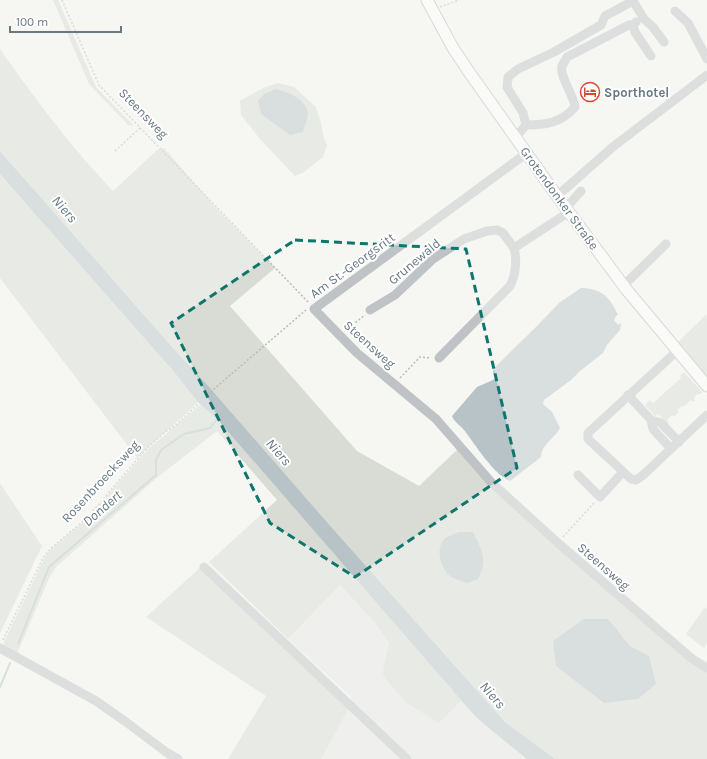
<svg xmlns="http://www.w3.org/2000/svg" width="707" height="759" font-family="Karla,sans-serif">
<rect width="100%" height="100%" fill="#f6f6f3"/>
<path fill="#e7e7e6" d="M340 585 375 623 389 643 384 665 439 723 462 700 475 716 491 730 527 759H321L349 708 351 697 288 639Z"/>
<path fill="#d8dcd4" d="M53 0H58L96 87 134 126 128 125 89 84Z
M0 49C35 99 71 147 113 191L157 150 164 148 219 211 275 268 230 306 357 451 419 486 460 447 491 482 707 668V759H555L505 722 326 521 211 389 173 348 0 151Z
M278 83 294 87 316 107 321 123 323 135 327 146 323 157 304 172 295 176 260 139 241 115 240 101 263 88Z
M0 174 174 372 198 402C179 422 156 438 137 458L0 278Z
M707 314 706 318 707 320V377L677 343Z
M684 372 703 393 696 395 694 398 695 401 693 402 691 400 683 407 682 406 677 410 679 412 674 417 672 415 667 420 669 423 668 424 658 414 655 416 645 405 650 400 653 403 681 378 680 376Z
M201 404 217 419 462 700 439 723 405 702 383 676 384 665 389 643 375 623 340 585 288 639 209 562 277 500 217 431 159 476 56 567 50 576 17 654 4 646V642L44 559 50 550 87 519 148 449Z
M0 483 42 546 0 633Z
M202 566 349 708 321 759H228L266 696 146 617Z
M705 607 707 609V643L704 648 686 634Z"/>
<path fill="#b7c3c6" d="M276 89C289 93 306 98 308 114 308 119 304 127 303 132L290 135 261 114 258 101 264 94Z
M0 151 173 348 211 389 326 521 505 722 555 759H527L491 730 475 716 217 419 198 402 174 372 0 174Z
M581 288C601 288 610 297 618 315L616 316 614 320 618 325 621 323 620 330 607 345 603 353 580 371 571 380 544 400 543 404 552 412 560 428C555 438 541 445 541 457L510 481C493 474 475 444 464 430 460 425 454 422 452 416L477 387 493 380 495 378 493 372 494 368 535 328 559 303Z
M459 532H473C482 550 488 561 478 579L467 583C462 581 454 579 450 576 440 568 434 545 447 537 451 535 455 534 459 532Z
M584 619H608L630 646 649 656 656 684 638 699 604 703 556 666 553 641Z"/>
<g fill="none" stroke-linecap="round" stroke-linejoin="round">
<path stroke="#b7c3c6" stroke-width="2" d="M18 644 49 567 156 475V460L161 450 184 434 210 428 218 418
M0 687 10 663"/>
<g stroke="#b3b7ba" stroke-width="13">
<path id="major" d="M427 0 453 48 469 72 557 196 626 289 707 386"/>
</g>
<path stroke="#b9bcbe" stroke-width="1.5" stroke-dasharray="2 2" stroke-linecap="butt" d="M62 0 99 85 309 303
M440 7 459 0
M115 151 140 128
M346 330 365 315
M400 378 420 357 431 358
M563 537 594 503
M3 640 43 558 50 549 87 518 147 448 165 432 177 424 214 389 306 310"/>
<path stroke="#bfc3c6" stroke-width="9" d="M675 11 688 23 707 59
M636 22 633 25 635 32 651 56
M526 125C546 125 561 123 575 107 574 95 559 76 562 66 563 63 566 60 567 57L629 25H633
M516 137 526 125 523 113 507 87 508 77 518 69 554 52 601 25 605 16 633 1 644 19 653 27 664 42
M527 153 314 309 357 353 436 419 491 482 558 543 691 658 707 668
M557 196 614 146 707 75
M566 208 581 191
M624 285 666 244
M370 310 395 295 433 259 464 239 487 231 497 230 503 233 514 248 569 212
M677 351 588 433V439L631 479 636 480 642 476 707 415
M439 358 510 286C516 275 517 260 514 248
M628 395 651 420 653 429 671 449
M651 420 661 423 679 442
M578 475 600 497 623 472
M204 567 407 759
M0 648 96 701 126 722 166 752 178 759"/>
<use href="#major" stroke="#fff" stroke-width="11"/>
</g>
<path d="M0 0H707V759H0ZM295 240 466 249 517 468 355 577 270 523 171 323Z" fill="#f6f6f3" fill-opacity=".55" fill-rule="evenodd"/>
<path fill="none" stroke="#0f766e" stroke-width="3" stroke-dasharray="8 5" stroke-linejoin="round" d="M295 240 466 249 517 468 355 577 270 523 171 323Z"/>
<defs>
<g id="hotel-ring" transform="scale(1)"><circle r="9.5" fill="#fff" stroke="#d44b35" stroke-width="1.5"/><path d="M-6-4.5h1.5V1H6V5H4.5V3h-9V5H-6ZM-4 0a1.8 1.8 0 1 1 3.6 0ZM.5 0V-2.5h3Q6-2.5 6 0Z" fill="#d44b35"/></g>
</defs>
<g fill-rule="evenodd">
<use href="#hotel-ring" x="590" y="92"/>
</g>
<g text-anchor="middle" stroke-width="4" stroke-linejoin="round" paint-order="stroke">
<g font-size="13" font-weight="bold" fill="#677881" stroke="#fff" text-anchor="start">
<text x="604" y="97">Sporthotel</text>
</g>
<g font-size="13" fill="#677881" stroke="#fff">
<text transform="translate(144 113) rotate(46)" y="5">Steensweg</text>
<text transform="translate(560 198) rotate(54)" y="5">Grotendonker Straße</text>
<text transform="translate(414 261) rotate(-40)" y="5">Grunewald</text>
<text transform="translate(352 265) rotate(-36)" y="5">Am St.-Georgsritt</text>
<text transform="translate(370 344) rotate(42)" y="5">Steensweg</text>
<text transform="translate(100 481) rotate(-47)" y="5">Rosenbroecksweg</text>
<text transform="translate(604 566) rotate(41)" y="5">Steensweg</text>
</g>
<g font-size="14" font-style="italic" fill="#63797e" stroke="#fff">
<text transform="translate(65 209) rotate(49)" y="5">Niers</text>
<text transform="translate(279 452) rotate(49)" y="5">Niers</text>
<text transform="translate(102 508) rotate(-41)" y="5">Dondert</text>
<text transform="translate(493 695) rotate(49)" y="5">Niers</text>
</g>
</g>
<path d="M10 26v6h111v-6" fill="none" stroke="#677881" stroke-width="2"/>
<text x="16" y="26" font-size="12" fill="#677881" stroke="#ffffff" stroke-width="3" paint-order="stroke">100 m</text>
</svg>
